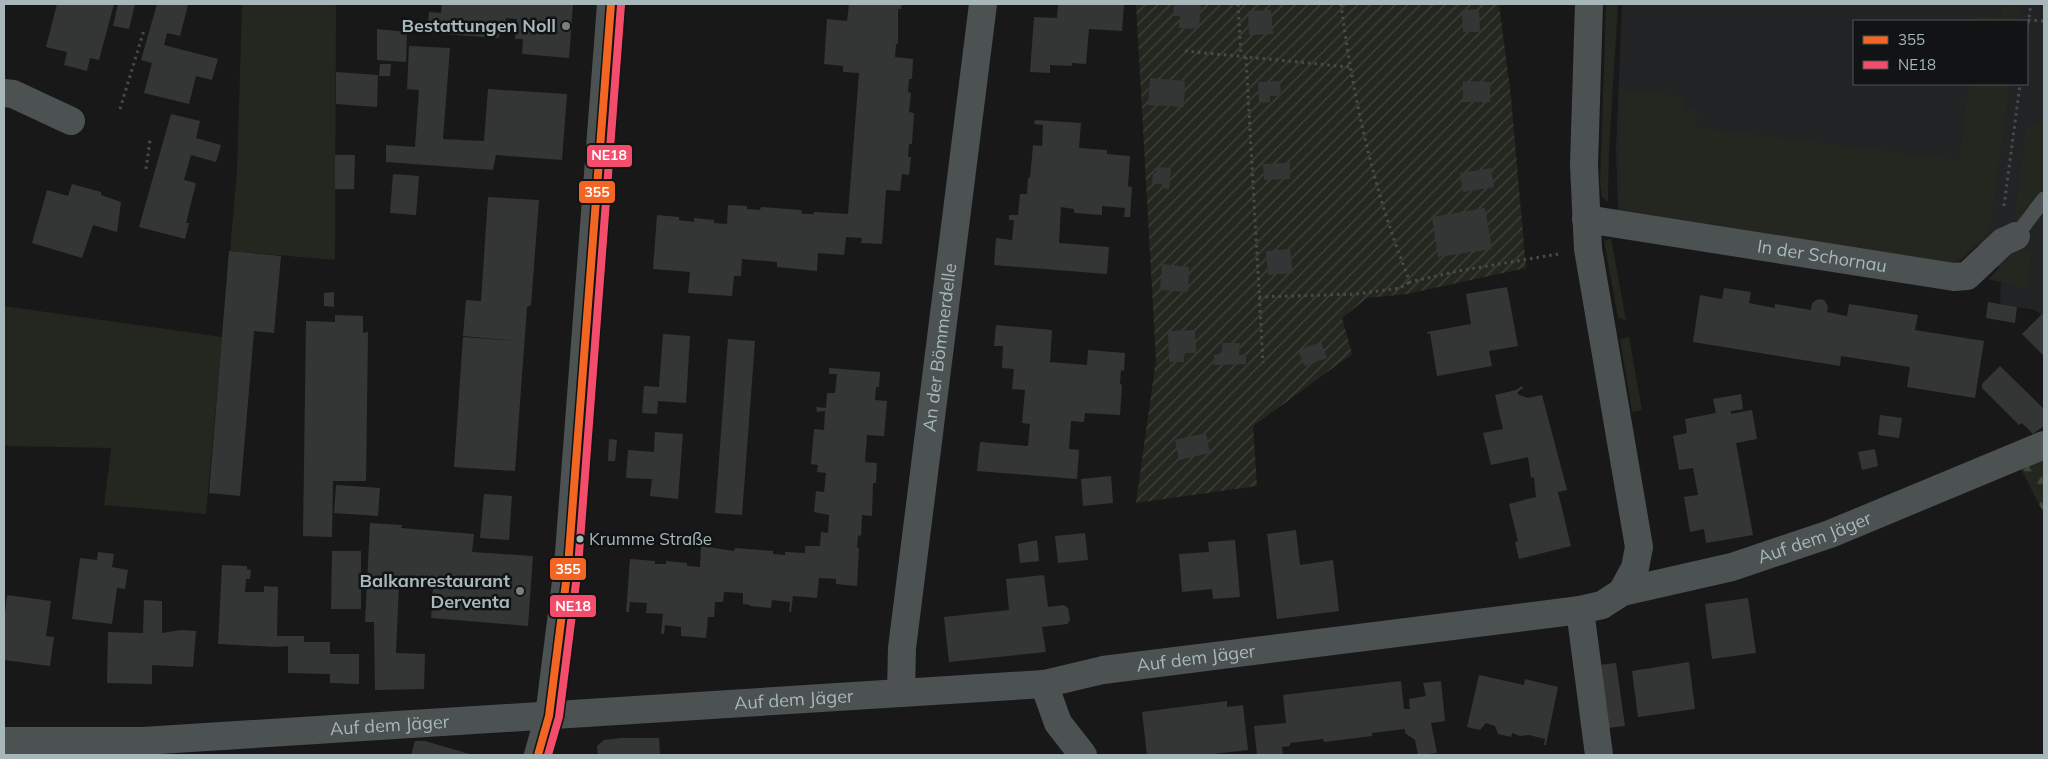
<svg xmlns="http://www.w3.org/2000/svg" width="2048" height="759" font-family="Mulish,sans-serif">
<defs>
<pattern id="forest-firs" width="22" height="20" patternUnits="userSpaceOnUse" patternTransform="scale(1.25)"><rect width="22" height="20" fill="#23271f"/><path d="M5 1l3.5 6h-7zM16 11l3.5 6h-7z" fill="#40443d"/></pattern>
<pattern id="garden-furrows" width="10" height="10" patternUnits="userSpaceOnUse" patternTransform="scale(1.25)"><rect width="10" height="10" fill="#23271f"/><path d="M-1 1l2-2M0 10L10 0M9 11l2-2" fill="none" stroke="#40443d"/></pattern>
</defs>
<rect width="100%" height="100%" fill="#181818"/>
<path fill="#222324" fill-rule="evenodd" d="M1622 4H2044V316L2035 310 2000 304 2001 282 1989 279 1999 267 1979 244 1952 268 1618 214 1616 148ZM1854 21H2027V84H1854Z"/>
<path fill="#23271f" d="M242 4H336L335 260 230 251 237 170Z
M1606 4H1618L1609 151 1608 202 1602 197 1600 183Z
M2002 4H2020L2018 21H1976L1977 15 2001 18Z
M1969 84H2010L1990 231 1952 264 1620 209V89L1685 96 1684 108 1698 110 1696 127 1959 160Z
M2044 121V189L2013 230 2026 127Z
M1611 238 1626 320 1618 318 1604 241Z
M2018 249 2031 250 2028 290 1989 279Z
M4 306 222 337 206 514 104 505 111 448 4 446Z
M1629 337 1642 410 1632 412 1620 339Z"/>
<path fill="url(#forest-firs)" d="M2044 453V514L2018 463Z"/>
<path fill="url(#garden-furrows)" d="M1136 4H1499L1511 97 1526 268 1407 294 1367 298 1342 318 1352 354 1253 426 1257 486 1136 503 1156 360Z"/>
<path fill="#343636" d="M57 4H114L99 60 90 58 87 71 64 65 67 52 46 47Z
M118 4H135L129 29 113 26Z
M157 4 188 5 180 36 167 33 164 45 218 59 212 80 196 76 189 104 144 93 152 63 141 60Z
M442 4H573L569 58 522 54 523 39H515L517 19 506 18 505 32H500L499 38 427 33 429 12 441 13Z
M849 4H902L901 9H898V44H896L895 57 913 59 912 79H909L908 92 911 93 909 112 914 113 912 144H909L908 157H911L909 175 902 174 900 191 886 190 882 244 861 243 862 238 846 237 844 255 818 253 817 271 777 267V262L742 259 741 276H734L732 296 688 293 690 272 653 269 657 215 679 217V220L694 222V218L714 220V223L727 224 728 205 747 206V209L760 210 761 207 801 210 802 214H814V212L848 214 859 73 843 72V66L824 64 827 19 847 21Z
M1058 4H1124L1122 31 1089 29 1086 64 1072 63V66L1050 65V73L1030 72 1034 17 1057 18Z
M1174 4H1201L1199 29 1179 28 1180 16H1173Z
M1479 9 1480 32H1463L1462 10Z
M1271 10 1273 34 1249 35 1248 11Z
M377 29 407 32 406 62 377 60Z
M409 46 450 48 443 139 484 141 488 89 567 94 562 160 496 155 493 170 386 162V145L415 147 419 90 407 89Z
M380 64H391L390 76H379Z
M336 72 378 75 377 107 336 104Z
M1150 78 1185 81 1184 107 1148 105Z
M1280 81 1281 96H1270V102L1259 103 1258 82Z
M1463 81 1490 82V102H1463Z
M171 114 200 121 196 138 221 145 216 162 191 155 184 180 196 183 186 223H189L185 239 139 227Z
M1035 120 1081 123 1079 148 1107 150V154L1130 156 1128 186 1132 187 1130 217H1124L1125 208 1102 206V215L1074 213V209L1061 207 1059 243 1109 247 1107 274 994 265 996 238 1012 240 1014 220H1009V215H1018L1020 194H1027L1028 178H1030L1033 145 1042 146 1043 125 1034 124Z
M335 155H355L354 189H335Z
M1290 163V179L1264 180 1263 164Z
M1157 167 1171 168 1169 189 1161 188 1162 184H1152L1153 173H1156Z
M1491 168 1494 187 1463 192 1460 173Z
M393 174 419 176 416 215 390 213Z
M72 184 101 192V195L121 202 117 232 93 225 82 258 32 243 47 190 68 196Z
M488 197 539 200 531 305 527 307 515 471 454 467 463 337 518 341 463 336 466 300 481 301Z
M1485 208 1492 249 1438 257 1432 217Z
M1290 249 1293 273 1268 275 1266 251Z
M229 251 281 256 274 333 254 331 240 496 209 493Z
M1162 264 1189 267 1188 292 1160 290Z
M1507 287 1518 346 1489 351 1492 366 1437 376 1430 333 1428 334 1427 332 1471 324 1466 294Z
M1724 288 1751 292 1749 303 1775 308V304L1811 310 1812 303 1818 299 1824 300 1828 306 1827 312 1847 316 1849 304 1918 315 1915 330 1984 341 1975 398 1907 387 1910 367 1841 356 1840 366 1693 342 1700 295 1722 299Z
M334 292V307L324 306V293Z
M1988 302 2017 307 2015 323 1986 318Z
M2042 314 2044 316V356L2022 334Z
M335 315 363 316V333L368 332 366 481H333L332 537 303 536 306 321 335 322Z
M996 325 1052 330 1050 362 1087 365 1088 350 1125 353 1124 371 1121 370 1120 384 1122 385 1120 415 1085 413 1084 422 1071 421 1069 449 1079 450 1077 479 977 471 980 442 1028 446 1030 424 1022 423 1025 390 1012 389 1014 369 1002 368 1003 346H994Z
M1195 330 1196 353H1184V362H1169L1168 331Z
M663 334 690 336 686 403 658 401 657 414 642 413 644 386 659 387Z
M728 339 755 341 742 515 715 513Z
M1321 342 1327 358 1304 366 1298 350Z
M1222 343H1240L1239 355 1246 354V364L1214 365V355L1222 354Z
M2000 366 2044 409V426L2033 434 2022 423 2019 425 1982 388V384Z
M829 368 880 372 879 387H876L875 400 887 401 884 436 867 435 865 462 877 463 876 483H873L872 516 862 515 861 536 858 535 857 547 859 548 857 586 836 584V579L819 578 817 598 793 596 791 612H789L790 602 772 600 771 608 750 606V605L743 604V593L724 592 723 602H715L714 617H708L706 638 681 636V627L665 625 664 634H661L663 614 646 613 647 603 630 602 629 612H626L630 559 655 561V564H666V561L687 563V566L700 567 701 546 734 551 735 548 773 551V554L785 555V552L805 553V546H820L821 532 828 533 829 515 814 512 816 491 824 492 826 473 817 472 818 465 811 464 814 429 824 430 825 411 817 412 816 407 826 408 827 393H835L837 374H829Z
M1522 386 1523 388 1517 393 1519 395 1528 398 1542 395 1567 490 1558 492 1571 546 1519 559 1515 542 1518 541 1509 504 1536 497 1534 477 1531 478 1528 457 1491 465 1483 433 1503 429 1495 395 1516 390Z
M1741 394 1743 409 1731 411V414L1752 410 1757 439 1736 443 1753 535 1706 543 1704 529 1690 532 1684 497 1698 495 1693 468 1679 470 1673 436 1687 433 1685 419 1716 413 1713 399Z
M1880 415 1902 418 1899 438 1878 435Z
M655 432 683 434 678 499 650 496 652 479 626 478 628 450 654 452Z
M1206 433 1210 453 1179 460 1175 440Z
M609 439 617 440 615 461H608Z
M1875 449 1878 466 1862 470 1858 452Z
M1111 476 1113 503 1083 506 1081 479Z
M336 485 380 488 378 516 334 513Z
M484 494 512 496 509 540 480 538Z
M370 523 402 525 401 528 474 534 472 552 533 556 528 626 431 618 433 586 399 584 396 653 425 654 424 689 375 690 374 622H365Z
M1296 530 1300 565 1333 560 1339 611 1277 619 1267 534Z
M1085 533 1088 560 1058 563 1055 536Z
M1037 540 1039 561 1020 563 1018 544Z
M1235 540 1240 597 1213 599 1212 589 1182 592 1179 554 1209 552 1208 542Z
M332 551H361V609H331Z
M98 552 114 554 112 567 128 570 125 589 117 588 112 624 72 619 80 558 97 560Z
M222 565 247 566V569L251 570 250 579H246L245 592H264V586L278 587 277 636H304V642H330V654H359V684L330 683V674L288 673V646L276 647 218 644Z
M1044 575 1048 607 1064 605 1068 608 1070 620 1067 624 1042 627 1046 652 949 662 944 617 1009 610 1006 579Z
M7 595 51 601 46 636 54 637 50 666 4 660V622Z
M1748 598 1756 653 1712 659 1705 604Z
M144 600 162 601V633L181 630 196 631 193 667 152 665V684L107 683 108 632 143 633Z
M1689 662 1695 709 1638 717 1632 671Z
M1616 663 1625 726 1608 728 1599 665Z
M1479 675 1524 685 1525 679 1558 687 1546 745H1544L1545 739 1529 735 1520 736 1512 733 1511 737 1498 734 1495 726 1486 723 1480 730 1467 727Z
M1401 681 1404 709H1410L1409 699 1426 696 1423 683 1441 681 1445 721 1431 723 1437 753 1418 755 1415 740 1405 733V729L1372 733V736L1324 742 1323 739 1290 743V746L1282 747 1283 755H1257L1254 726 1286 723 1283 695Z
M1227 701V707L1243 705 1248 750 1205 755H1147L1142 712Z
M621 738H659L660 755H598L597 746 604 740Z
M415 741H425L473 755H411Z"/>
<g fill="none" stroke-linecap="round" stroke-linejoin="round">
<path stroke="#484b4c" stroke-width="3" stroke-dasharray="2.5 4" stroke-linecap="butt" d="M1238 4 1241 56
M1341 4C1353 98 1374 193 1410 282L1458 271 1558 254
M2028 20 2044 21
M2027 30 2031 4
M1185 51 1349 67
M1246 57 1263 363
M120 109 144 30
M146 169 150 140
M2004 206 2020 84
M1259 297 1356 294 1400 288 1410 282"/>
<path stroke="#4c5151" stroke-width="15" d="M2016 236 2044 199"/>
<g stroke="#4c5151" stroke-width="28">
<path d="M1589 4 1584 165 1588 249 1639 547 1635 568 1622 592"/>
<path d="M4 93 13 94 71 121"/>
<path id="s1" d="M1586 219 1954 277 1967 276 2003 242 2016 236"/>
<path d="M1580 610 1599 755"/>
<path d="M1044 684 1058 723 1083 755"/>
<path id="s2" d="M901 693 902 648 983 4"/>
<path id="s3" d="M4 741H143L1044 684 1103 670 1580 610 1602 605 1622 592 1732 567 1830 534 2044 445"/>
<path d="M538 755 549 716 568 566 611 4"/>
</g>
<g stroke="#121314" stroke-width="11">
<path id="bus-1" d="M538 755 549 716 568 566 611 4"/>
</g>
<g stroke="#121314" stroke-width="11">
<path id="bus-2" d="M548 755 559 717 578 567 621 5"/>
</g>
<use href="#bus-1" stroke="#f26522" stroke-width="8"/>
<use href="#bus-2" stroke="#f44d6c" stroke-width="8"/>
</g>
<g fill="#768081" stroke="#121314" stroke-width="2">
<circle cx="566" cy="26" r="5"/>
<circle cx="520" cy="591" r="5"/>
</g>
<circle fill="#a8b8ba" stroke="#121314" stroke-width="2" cx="580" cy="539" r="4.5"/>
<g text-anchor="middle" stroke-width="5" stroke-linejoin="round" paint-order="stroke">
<g font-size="17" fill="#a8b8ba" stroke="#121314" text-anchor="start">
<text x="589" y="545">Krumme Straße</text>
</g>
<g font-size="18" font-weight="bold" fill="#a8b8ba" stroke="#121314" text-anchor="end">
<text x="556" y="32">Bestattungen Noll</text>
<text x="510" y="587">Balkanrestaurant<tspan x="510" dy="21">Derventa</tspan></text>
</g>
<g font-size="18" fill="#a8b8ba" stroke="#121314">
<text dy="6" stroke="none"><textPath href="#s1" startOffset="239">In der Schornau</textPath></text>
<text dy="6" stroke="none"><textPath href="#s2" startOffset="348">An der Bömmerdelle</textPath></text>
<text dy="6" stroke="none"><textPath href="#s3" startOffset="1830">Auf dem Jäger</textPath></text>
<text dy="6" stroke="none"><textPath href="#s3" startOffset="1196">Auf dem Jäger</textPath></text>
<text dy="6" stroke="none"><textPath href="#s3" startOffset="791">Auf dem Jäger</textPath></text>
<text dy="6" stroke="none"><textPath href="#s3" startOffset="386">Auf dem Jäger</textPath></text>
</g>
</g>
<g stroke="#121314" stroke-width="2">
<rect x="586" y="144" width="47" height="24" rx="5" fill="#f44d6c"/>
<rect x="578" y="180" width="38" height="24" rx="5" fill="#f26522"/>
<rect x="549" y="557" width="38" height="24" rx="5" fill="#f26522"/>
<rect x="549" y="594" width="48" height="24" rx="5" fill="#f44d6c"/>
</g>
<g font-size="14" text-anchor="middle" font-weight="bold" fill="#fff">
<text x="609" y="160">NE18</text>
<text x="597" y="197">355</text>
<text x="568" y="574">355</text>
<text x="573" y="611">NE18</text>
</g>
<rect width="2048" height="759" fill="none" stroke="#a8b8ba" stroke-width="10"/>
<rect x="1853" y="20" width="175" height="65" fill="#121314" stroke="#4e5556"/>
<rect x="1863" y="36" width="25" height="8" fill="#f26522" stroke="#4e5556"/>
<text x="1898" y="45" font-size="15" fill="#a8b8ba">355</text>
<rect x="1863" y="61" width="25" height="8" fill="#f44d6c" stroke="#4e5556"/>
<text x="1898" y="70" font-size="15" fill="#a8b8ba">NE18</text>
</svg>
